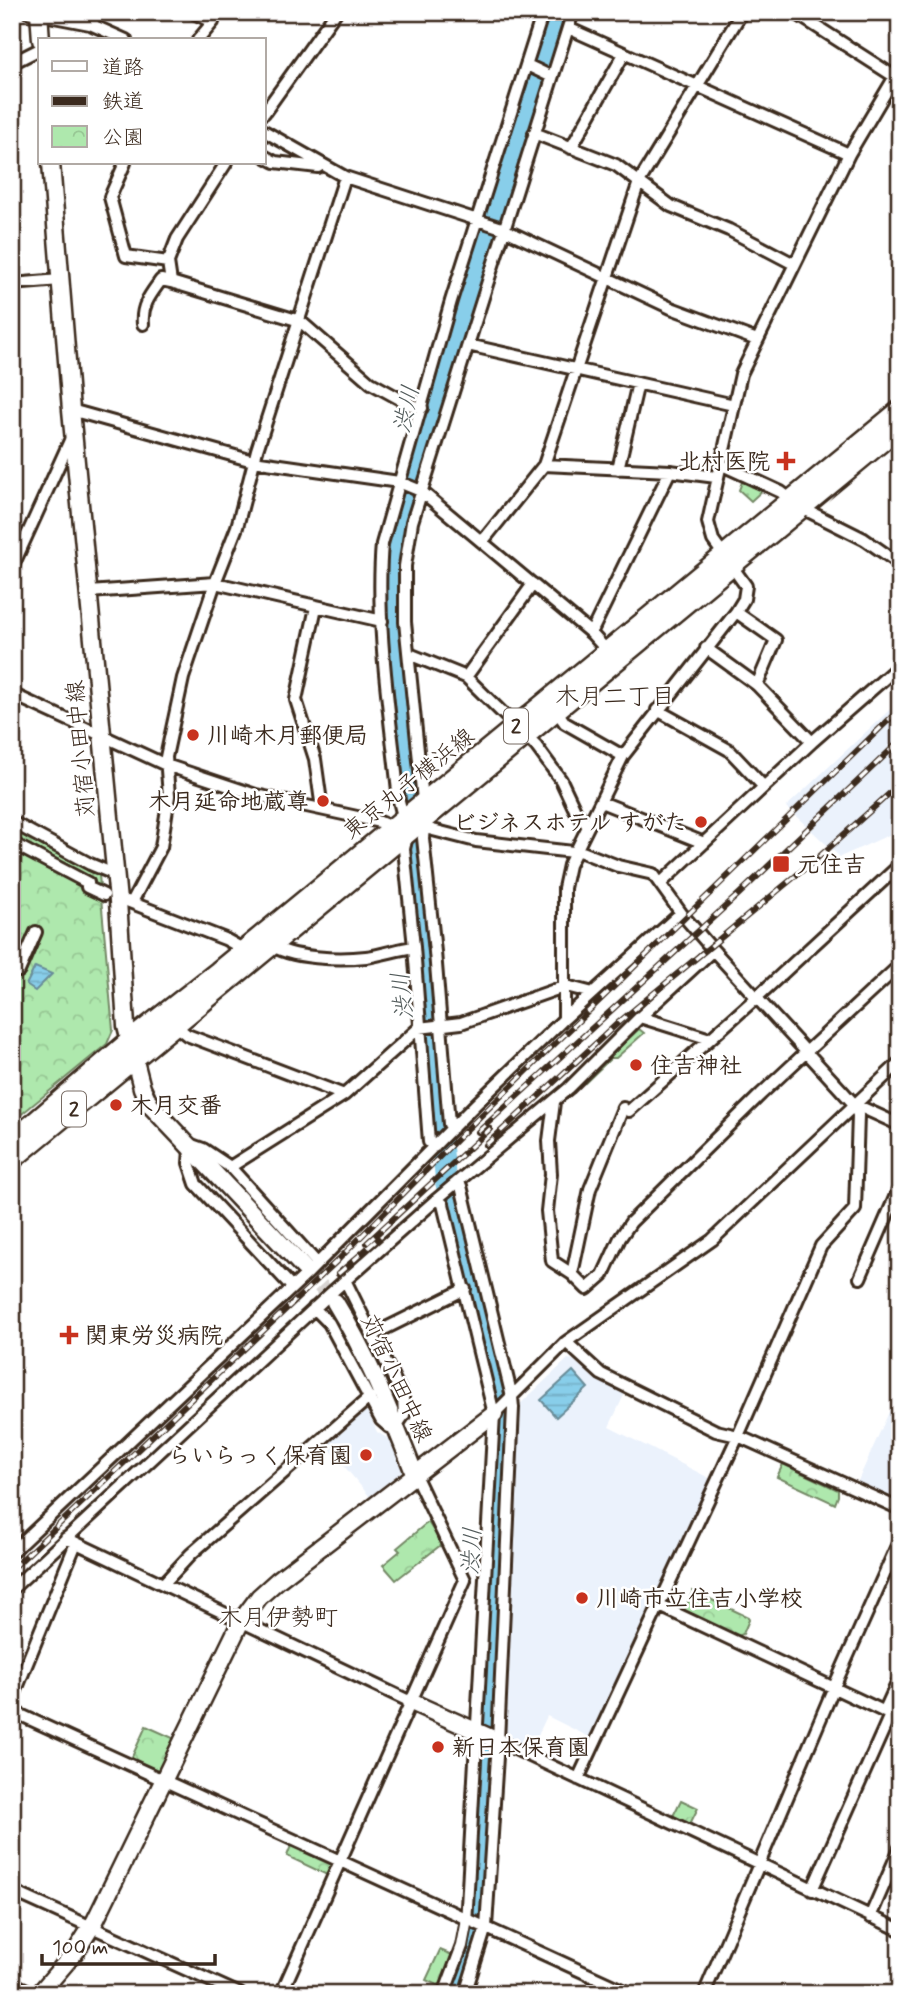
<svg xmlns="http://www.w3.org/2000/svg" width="912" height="2006" font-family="Mynerve,'Klee One',sans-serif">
<defs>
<pattern id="grass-dots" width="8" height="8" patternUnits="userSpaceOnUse" patternTransform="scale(1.75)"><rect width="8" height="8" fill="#aee8ad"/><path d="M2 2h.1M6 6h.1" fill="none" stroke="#97c794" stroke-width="1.8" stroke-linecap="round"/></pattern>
<pattern id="forest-firs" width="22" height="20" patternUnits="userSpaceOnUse" patternTransform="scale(1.75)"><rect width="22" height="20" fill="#aee8ad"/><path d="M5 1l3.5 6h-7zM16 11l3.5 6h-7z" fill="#97c794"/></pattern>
<pattern id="park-crowns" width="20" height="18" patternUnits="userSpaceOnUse" patternTransform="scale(1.75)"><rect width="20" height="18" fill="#aee8ad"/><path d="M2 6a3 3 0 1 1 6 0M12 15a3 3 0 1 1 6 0" fill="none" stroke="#97c794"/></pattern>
<pattern id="water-rules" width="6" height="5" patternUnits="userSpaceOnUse" patternTransform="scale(1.75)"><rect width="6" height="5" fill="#88ceea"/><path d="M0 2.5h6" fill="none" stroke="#76b1c8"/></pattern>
</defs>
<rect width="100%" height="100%" fill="#fff"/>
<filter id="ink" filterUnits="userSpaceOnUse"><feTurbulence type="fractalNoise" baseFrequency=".0143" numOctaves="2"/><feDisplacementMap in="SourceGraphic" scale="14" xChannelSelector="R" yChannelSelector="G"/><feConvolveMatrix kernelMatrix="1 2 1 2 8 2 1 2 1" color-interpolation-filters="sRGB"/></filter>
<g filter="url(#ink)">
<path fill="#ebf2fc" d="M900 700V830L840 857 786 807Z
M568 1359 573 1360 597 1379 625 1393 609 1427 713 1480 591 1738 547 1716 531 1750 502 1737 516 1408Z
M894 1401 900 1403V1502L857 1483Z
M364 1404 377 1432 392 1441 404 1470 370 1497 323 1441Z"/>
<path fill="url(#grass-dots)" stroke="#748966" stroke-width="2" d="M744 477 765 488 751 501 739 490Z"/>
<path fill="url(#forest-firs)" stroke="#748966" stroke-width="2" d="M639 1029 644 1033 616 1058H611L585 1083 583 1081Z"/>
<path fill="url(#park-crowns)" stroke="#748966" stroke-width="2" d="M12 830 99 875 113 1030 107 1044 12 1122Z
M783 1464 838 1490V1496L835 1504 777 1477Z
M428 1522 442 1544 396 1580 383 1565 400 1551 397 1548Z
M693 1591 748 1617 749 1620 743 1634 738 1636 684 1611Z
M146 1726 175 1739 160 1772 131 1759Z
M681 1800 698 1808 690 1824 673 1816Z
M292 1843 333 1862 327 1875 287 1856Z
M440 1950 455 1956 441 1987 426 1980Z"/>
<path fill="url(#water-rules)" stroke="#698c98" stroke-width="2" d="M35 967 52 974 35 991 26 985Z
M573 1371 588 1388 556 1417 541 1400Z"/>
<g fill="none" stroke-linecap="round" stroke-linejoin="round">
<path stroke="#88ceea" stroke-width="21" d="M455 1994 462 1979 475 1924 505 1409 504 1397 446 1184 390 600 394 550 421 451 436 408 433 397 458 319 466 309 560 12"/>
<path stroke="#d8d4d2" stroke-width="16" stroke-dasharray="16 8" stroke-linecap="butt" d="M304 1268 335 1302"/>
<g stroke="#3b2a1e" stroke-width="16">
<path id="street" d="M28 12 90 24 126 40
M192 12 213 22 198 40
M794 12 900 80
M90 24 98 12
M568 28 849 154
M12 63 40 49
M527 65 552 77
M264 113 336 12
M264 131 345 177 499 227 671 308 757 340
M534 133 616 165 671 206 729 230 794 264
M571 148 624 54
M264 156 275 162 318 167 322 164
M125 163 110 197 126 256 168 262
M171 282 168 262 177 239 226 163
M12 284 60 280
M143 324C141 305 151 294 161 280L171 282 300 321 371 383 411 405 422 408
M468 345 734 405
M71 410 253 461 399 482 421 491 591 633 610 654
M720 464 781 492 802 508 864 539 900 564
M544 465 670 471 716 477
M618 469 638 383
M482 542 544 465 639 182 742 12
M12 568 72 436
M89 592 215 583 382 621
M316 607 296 700 315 759 322 809
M736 612 776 640 757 685
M591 633 670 471
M706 648 757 685 812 742
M409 654 466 677 536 746 561 780 576 812 588 826
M466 677 533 584
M12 694 166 765 256 795 380 822 394 828
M555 709 565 723 623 756
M657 710 729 750 764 787
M601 802 704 843
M404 820 399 801C391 720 375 625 382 544L451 301 543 12
M12 822 90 864 114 874
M419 830 425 828 476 841 573 852 577 850 618 866 653 874 681 913 713 950 854 1104 900 1125
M407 836 404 849 414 947 429 1142 434 1147
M12 843 88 883 87 887 104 895
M661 883 812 742 900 665
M127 901 225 939 243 949
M132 902 161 847 169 796 166 757 183 678 215 583 237 527 257 450 345 177
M270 944C290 959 341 960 366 957 382 955 398 949 414 947
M19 971 36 932
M640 1017 710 1039
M564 1019V888L569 865 623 756 736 612 744 599 746 586 713 540 708 522 741 374 849 154 900 68
M173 1024 187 1035 344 1095
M554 1102 549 1141 551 1174 547 1211 552 1261 572 1274 587 1289 603 1275 620 1238 631 1222 761 1094 900 965
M629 1111 756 998 900 865
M453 1128 449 1124 435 952 423 838 425 820 405 622V566L412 522 573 12
M189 1144 203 1149 230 1167 317 1263
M190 1149 189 1163 196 1184 292 1287
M230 1167 344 1095 419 1028 461 1023 566 986 593 993
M457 1182 461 1186 512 1397 513 1408 498 1741 486 1927 465 1994
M437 1199 443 1204 494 1414 466 1925 462 1946 444 1994
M572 1274 590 1189 623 1108
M860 1278 900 1186
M314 1308 329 1323 381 1420 389 1427 397 1425 404 1415 403 1397 345 1280
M372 1335 465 1289
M566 1342 601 1374 716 1431 738 1436 900 1509
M494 1414 566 1342 712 1240 900 1062
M66 1538 411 1702
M12 1552 309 1272 476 1104 564 1019 681 913
M164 1583 191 1554 370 1397
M12 1589 331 1293 437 1199 569 1088 640 1017 713 950
M660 1606 900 1719
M12 1700 76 1543
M12 1711 631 1994
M884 1712 900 1677
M498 1741 900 1930
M578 1779 738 1436 821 1246 855 1209 858 1115 854 1104
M812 1890 890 1715
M12 1891 240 1994
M870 1917 900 1848
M12 1983 35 1994
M281 1994 465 1580 415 1475
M704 1994 834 1687 900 1539"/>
</g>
<g stroke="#3b2a1e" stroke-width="21">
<path id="secondary" d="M39 12 41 40
M51 163 71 410 118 901 126 1026 142 1088 150 1105 304 1268
M335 1302C369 1357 391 1415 415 1475
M411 1702 498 1741
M39 1994 76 1951 95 1921 241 1621 259 1597 278 1580 494 1414"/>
</g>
<g stroke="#3b2a1e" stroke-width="23">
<path id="primary" d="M12 1141 130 1040 218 971 900 410
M12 1160 900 427"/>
</g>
<use href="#street" stroke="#fff" stroke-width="10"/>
<use href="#secondary" stroke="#fff" stroke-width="16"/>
<use href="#primary" stroke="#fff" stroke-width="18"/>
<g stroke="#3b2a1e" stroke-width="6">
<path id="rail" d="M478 1132 739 894 900 741
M486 1145 619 1022 821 855 900 784
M367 1243 490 1129
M338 1274 378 1239
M12 1569 339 1259 463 1133 900 709"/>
</g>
<use href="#rail" stroke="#fff" stroke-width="3.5" stroke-dasharray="10" stroke-linecap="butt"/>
</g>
</g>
<g fill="#c8321e" stroke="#fff" stroke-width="2.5">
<path d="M782.5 450.5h7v7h7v7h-7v7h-7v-7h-7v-7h7z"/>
<circle cx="193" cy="735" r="7"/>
<circle cx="323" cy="801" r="7"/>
<circle cx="701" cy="822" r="7"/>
<rect x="772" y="855" width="18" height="18" rx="3.5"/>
<circle cx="636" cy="1065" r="7"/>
<circle cx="116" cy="1105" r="7"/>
<path d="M65.5 1324.5h7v7h7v7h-7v7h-7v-7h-7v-7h7z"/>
<circle cx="366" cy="1455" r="7"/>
<circle cx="582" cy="1598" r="7"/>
<circle cx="438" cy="1747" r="7"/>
</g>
<g text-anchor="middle" stroke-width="5" stroke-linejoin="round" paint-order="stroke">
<g fill="#fff" stroke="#766a62" stroke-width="2">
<rect x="504" y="708.5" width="24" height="35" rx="5"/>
<rect x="62" y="1091.5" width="24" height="35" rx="5"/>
</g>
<g font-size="21" font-weight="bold" fill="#3b2a1e">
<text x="516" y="733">2</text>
<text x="74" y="1116">2</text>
</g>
<g font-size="23" font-weight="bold" fill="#3b2a1e" stroke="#fff" text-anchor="start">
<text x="770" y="469" text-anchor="end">北村医院</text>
<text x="207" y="743">川崎木月郵便局</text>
<text x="309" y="809" text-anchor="end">木月延命地蔵尊</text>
<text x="687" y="830" text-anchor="end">ビジネスホテル すがた</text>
<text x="797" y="872">元住吉</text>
<text x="650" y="1073">住吉神社</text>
<text x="130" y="1113">木月交番</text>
<text x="85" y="1343">関東労災病院</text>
<text x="352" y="1463" text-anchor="end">らいらっく保育園</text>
<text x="596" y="1606">川崎市立住吉小学校</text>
<text x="452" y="1755">新日本保育園</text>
</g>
<g font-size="23" fill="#3b2a1e" stroke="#fff">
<text transform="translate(80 749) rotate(-95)" y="8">苅宿小田中線</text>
<text transform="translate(408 783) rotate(-39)" y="8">東京丸子横浜線</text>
<text transform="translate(397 1378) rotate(65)" y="8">苅宿小田中線</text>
</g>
<g font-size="24" font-style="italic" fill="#525b5b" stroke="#fff">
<text transform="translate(406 409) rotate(-78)" y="8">渋川</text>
<text transform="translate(402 996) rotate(-96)" y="8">渋川</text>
<text transform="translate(471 1551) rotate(-87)" y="8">渋川</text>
</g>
<g font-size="24" fill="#3b2a1e" stroke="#fff">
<text x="615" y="704">木月二丁目</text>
<text x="278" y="1625">木月伊勢町</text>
</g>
</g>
<rect width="912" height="2006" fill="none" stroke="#fff" stroke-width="42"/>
<rect x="21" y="21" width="870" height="1964" fill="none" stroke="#3b2a1e" stroke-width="2.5" filter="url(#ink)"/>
<rect x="38" y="38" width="228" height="126" fill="#ffffff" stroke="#b1aaa5" stroke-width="2"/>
<rect x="52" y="61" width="35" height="10" fill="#ffffff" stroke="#b1aaa5" stroke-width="2"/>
<text x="102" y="74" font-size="21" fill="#3b2a1e">道路</text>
<rect x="52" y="96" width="35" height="10" fill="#3b2a1e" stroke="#b1aaa5" stroke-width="2"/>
<text x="102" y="108" font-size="21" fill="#3b2a1e">鉄道</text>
<rect x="52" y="126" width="35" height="21" fill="url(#park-crowns)" stroke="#b1aaa5" stroke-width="2"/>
<text x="102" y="144" font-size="21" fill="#3b2a1e">公園</text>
<path d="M42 1954v10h173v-10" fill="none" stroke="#3b2a1e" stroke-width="3.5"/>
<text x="52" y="1954" font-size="21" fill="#3b2a1e" stroke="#ffffff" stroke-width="5" paint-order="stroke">100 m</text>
</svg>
